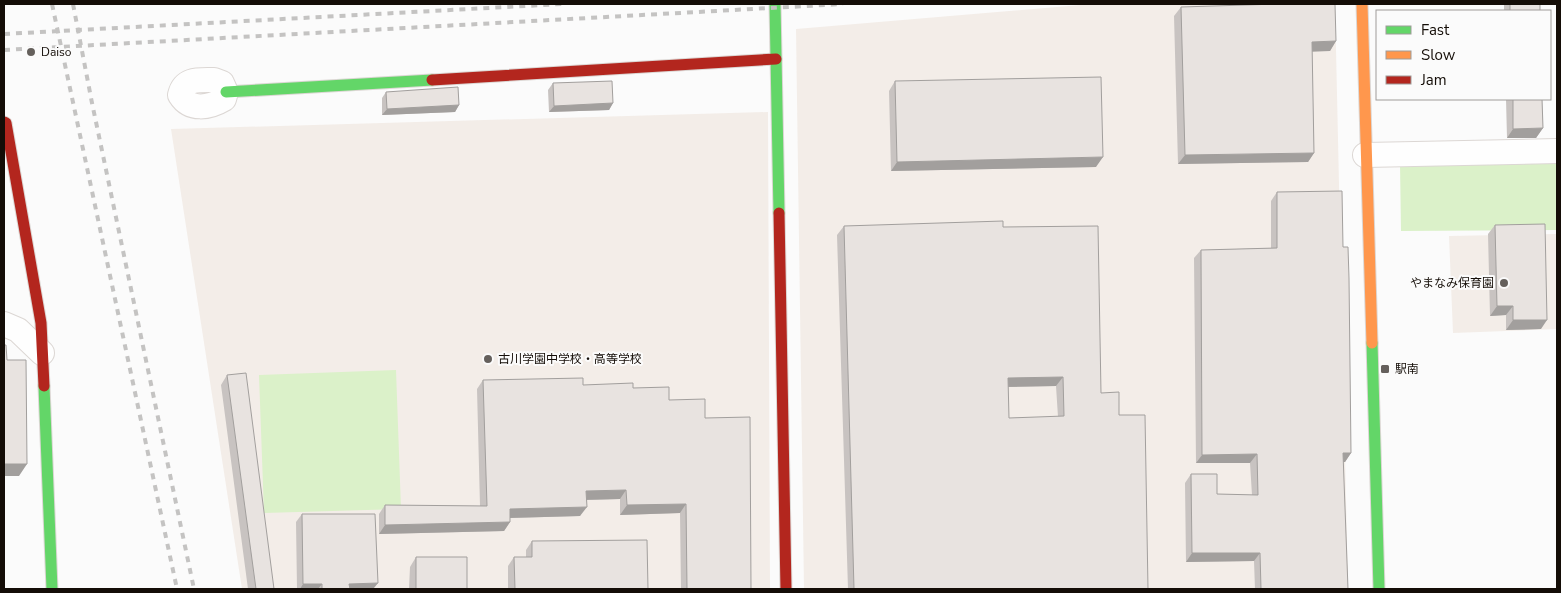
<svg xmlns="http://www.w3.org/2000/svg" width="1561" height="593" font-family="'Nunito Sans','Noto Sans JP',sans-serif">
<rect width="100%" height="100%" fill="#fbfbfb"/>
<path fill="#f3ede8" d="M1092 4H1335L1348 589H804L796 29Z
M768 112 770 589H242L171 129Z
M1557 234V329L1453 333 1449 236Z"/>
<path fill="#dbf1c9" d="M1557 163V230L1401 231 1400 164Z
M396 370 401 509 264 513 259 375Z"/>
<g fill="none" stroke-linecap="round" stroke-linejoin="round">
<g stroke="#dcd7d4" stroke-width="26">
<path id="street" d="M214 80 222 83 226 92 224 99C209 108 190 111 180 95 184 78 199 80 214 80Z
M1365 155 1557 151
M4 324 18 330 42 353"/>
</g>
<g stroke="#dcd7d4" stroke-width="13">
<path id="fast" d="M775 4 779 213
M226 92 432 80
M1372 343 1379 589
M44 386 52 589"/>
</g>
<g stroke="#dcd7d4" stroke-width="13">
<path id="slow" d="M1362 4 1372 343"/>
</g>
<g stroke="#dcd7d4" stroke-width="13">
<path id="jam" d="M432 80 776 59
M4 122 6 123 41 323 44 386
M779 213 786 589"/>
</g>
<use href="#street" stroke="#fefefe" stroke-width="24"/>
<use href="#fast" stroke="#63d668" stroke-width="11"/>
<use href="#slow" stroke="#ff974d" stroke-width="11"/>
<use href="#jam" stroke="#b3261e" stroke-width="11"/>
<path stroke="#c4c3c2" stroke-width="4" stroke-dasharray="6 6" stroke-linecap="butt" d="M52 4 177 589
M73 4 92 103 194 589
M4 34 562 4
M4 50 843 4"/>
</g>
<path fill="#c8c3c1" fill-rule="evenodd" d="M1504 4H1540V11H1504Z
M1181 7 1336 41 1330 51H1312L1314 153 1308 162 1178 164 1174 16Z
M895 81 1096 167 891 171 889 91Z
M553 83 613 103 609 110 549 112 548 90Z
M386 92 459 105 455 112 382 115V98Z
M1506 99H1542L1543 128 1536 138H1507Z
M1277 192 1343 247 1351 453 1345 462H1343L1348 589H1255L1254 561 1186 562 1185 483 1191 474 1217 494 1252 495 1250 463H1196L1194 258 1201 250 1271 248V201Z
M1495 225 1541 329 1506 330V315L1490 316 1488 234Z
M844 226 1101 393 1119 415 1148 589H848L837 235ZM1056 386 1058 417 1009 418 1008 387Z
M227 375 274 589H248L221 385Z
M483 380 633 388 669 400 705 418 751 589H681L680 513 620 515V499L587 500 580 516 510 518V522L504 531 379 534V514L385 505 480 506 477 389Z
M302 514 378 583 373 589H297L296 522Z
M532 541 648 589H508V566L514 557H526V550Z
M416 557 467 589H409L410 567Z"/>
<path fill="#a29f9d" d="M1336 41 1330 51 1305 52 1312 42Z
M613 103 609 110 549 112 554 106Z
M459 105 455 112 382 115 387 109Z
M1543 128 1536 138H1507L1513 129Z
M1314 153 1308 162 1178 164 1185 155Z
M1103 157 1096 167 891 171 897 162Z
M1497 306H1513L1506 315 1490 316Z
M1513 320H1547L1541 329 1506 330Z
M1063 377 1056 386 1001 387 1008 378Z
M1343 453H1351L1345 462H1337Z
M1257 454 1250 463H1196L1202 455Z
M4 464H27L19 476H4Z
M626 490 620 499 580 500 586 491Z
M686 504 680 513 620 515 627 505Z
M587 507 580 516 504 518 510 509Z
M510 522 504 531 379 534 385 525Z
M1192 553H1260L1254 561 1186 562Z
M378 583 373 589H346L349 584Z
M303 584H322L318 589H300Z"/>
<path fill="#e8e3e0" stroke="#a29f9d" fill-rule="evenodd" d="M1278 4H1335L1336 41 1312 42 1314 153 1185 155 1181 7Z
M1510 4H1540V11H1510Z
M1101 77 1103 157 897 162 895 81Z
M612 81 613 103 554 106 553 83Z
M458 87 459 105 387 109 386 92Z
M1513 99H1542L1543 128 1513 129Z
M1342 191 1343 247H1348L1349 278 1351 453H1343L1348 589H1261L1260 553H1192L1191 474H1217V494L1258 495 1257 454 1202 455 1201 250 1277 248V192Z
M1003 221V227L1098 226 1101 393 1119 392V415H1145L1148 589H854L844 226ZM1063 377 1064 416 1009 418 1008 378Z
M1545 224 1547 320H1513V306H1497L1495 225Z
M4 345H6L7 360H26L27 464H4Z
M246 373 274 589H256L227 375Z
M583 378V385L633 383V388L669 387V400L705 399V418L750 417 751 589H687L686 504 627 505 626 490 586 491 587 507 510 509V522L385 525V505L487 506 483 380Z
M302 514H375L378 583 349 584 350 589H322V584H303Z
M647 540 648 589H515L514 557H532V541Z
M416 557H467V589H416Z"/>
<g fill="#65605c" stroke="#fbfbfb" stroke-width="2">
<circle cx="31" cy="52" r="5"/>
<circle cx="1504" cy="283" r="5"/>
<circle cx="488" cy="359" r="5"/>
<rect x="1380" y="364" width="10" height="10" rx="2.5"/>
</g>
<g text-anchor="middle" stroke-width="4" stroke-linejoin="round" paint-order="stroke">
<g font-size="12" fill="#140d07" stroke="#fbfbfb" text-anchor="start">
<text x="41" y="56">Daiso</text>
<text x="1494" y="287" text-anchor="end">やまなみ保育園</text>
<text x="498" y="363">古川学園中学校・高等学校</text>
<text x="1395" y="373">駅南</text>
</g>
</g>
<rect width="1561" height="593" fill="none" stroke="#140d07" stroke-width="10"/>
<rect x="1376" y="10" width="175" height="90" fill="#fbfbfb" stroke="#9f9c99"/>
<rect x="1386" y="26" width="25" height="8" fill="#63d668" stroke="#9f9c99"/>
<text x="1421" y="35" font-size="15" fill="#140d07">Fast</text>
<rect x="1386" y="51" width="25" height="8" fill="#ff974d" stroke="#9f9c99"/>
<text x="1421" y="60" font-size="15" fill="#140d07">Slow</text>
<rect x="1386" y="76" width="25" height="8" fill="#b3261e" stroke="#9f9c99"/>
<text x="1421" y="85" font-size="15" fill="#140d07">Jam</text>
</svg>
